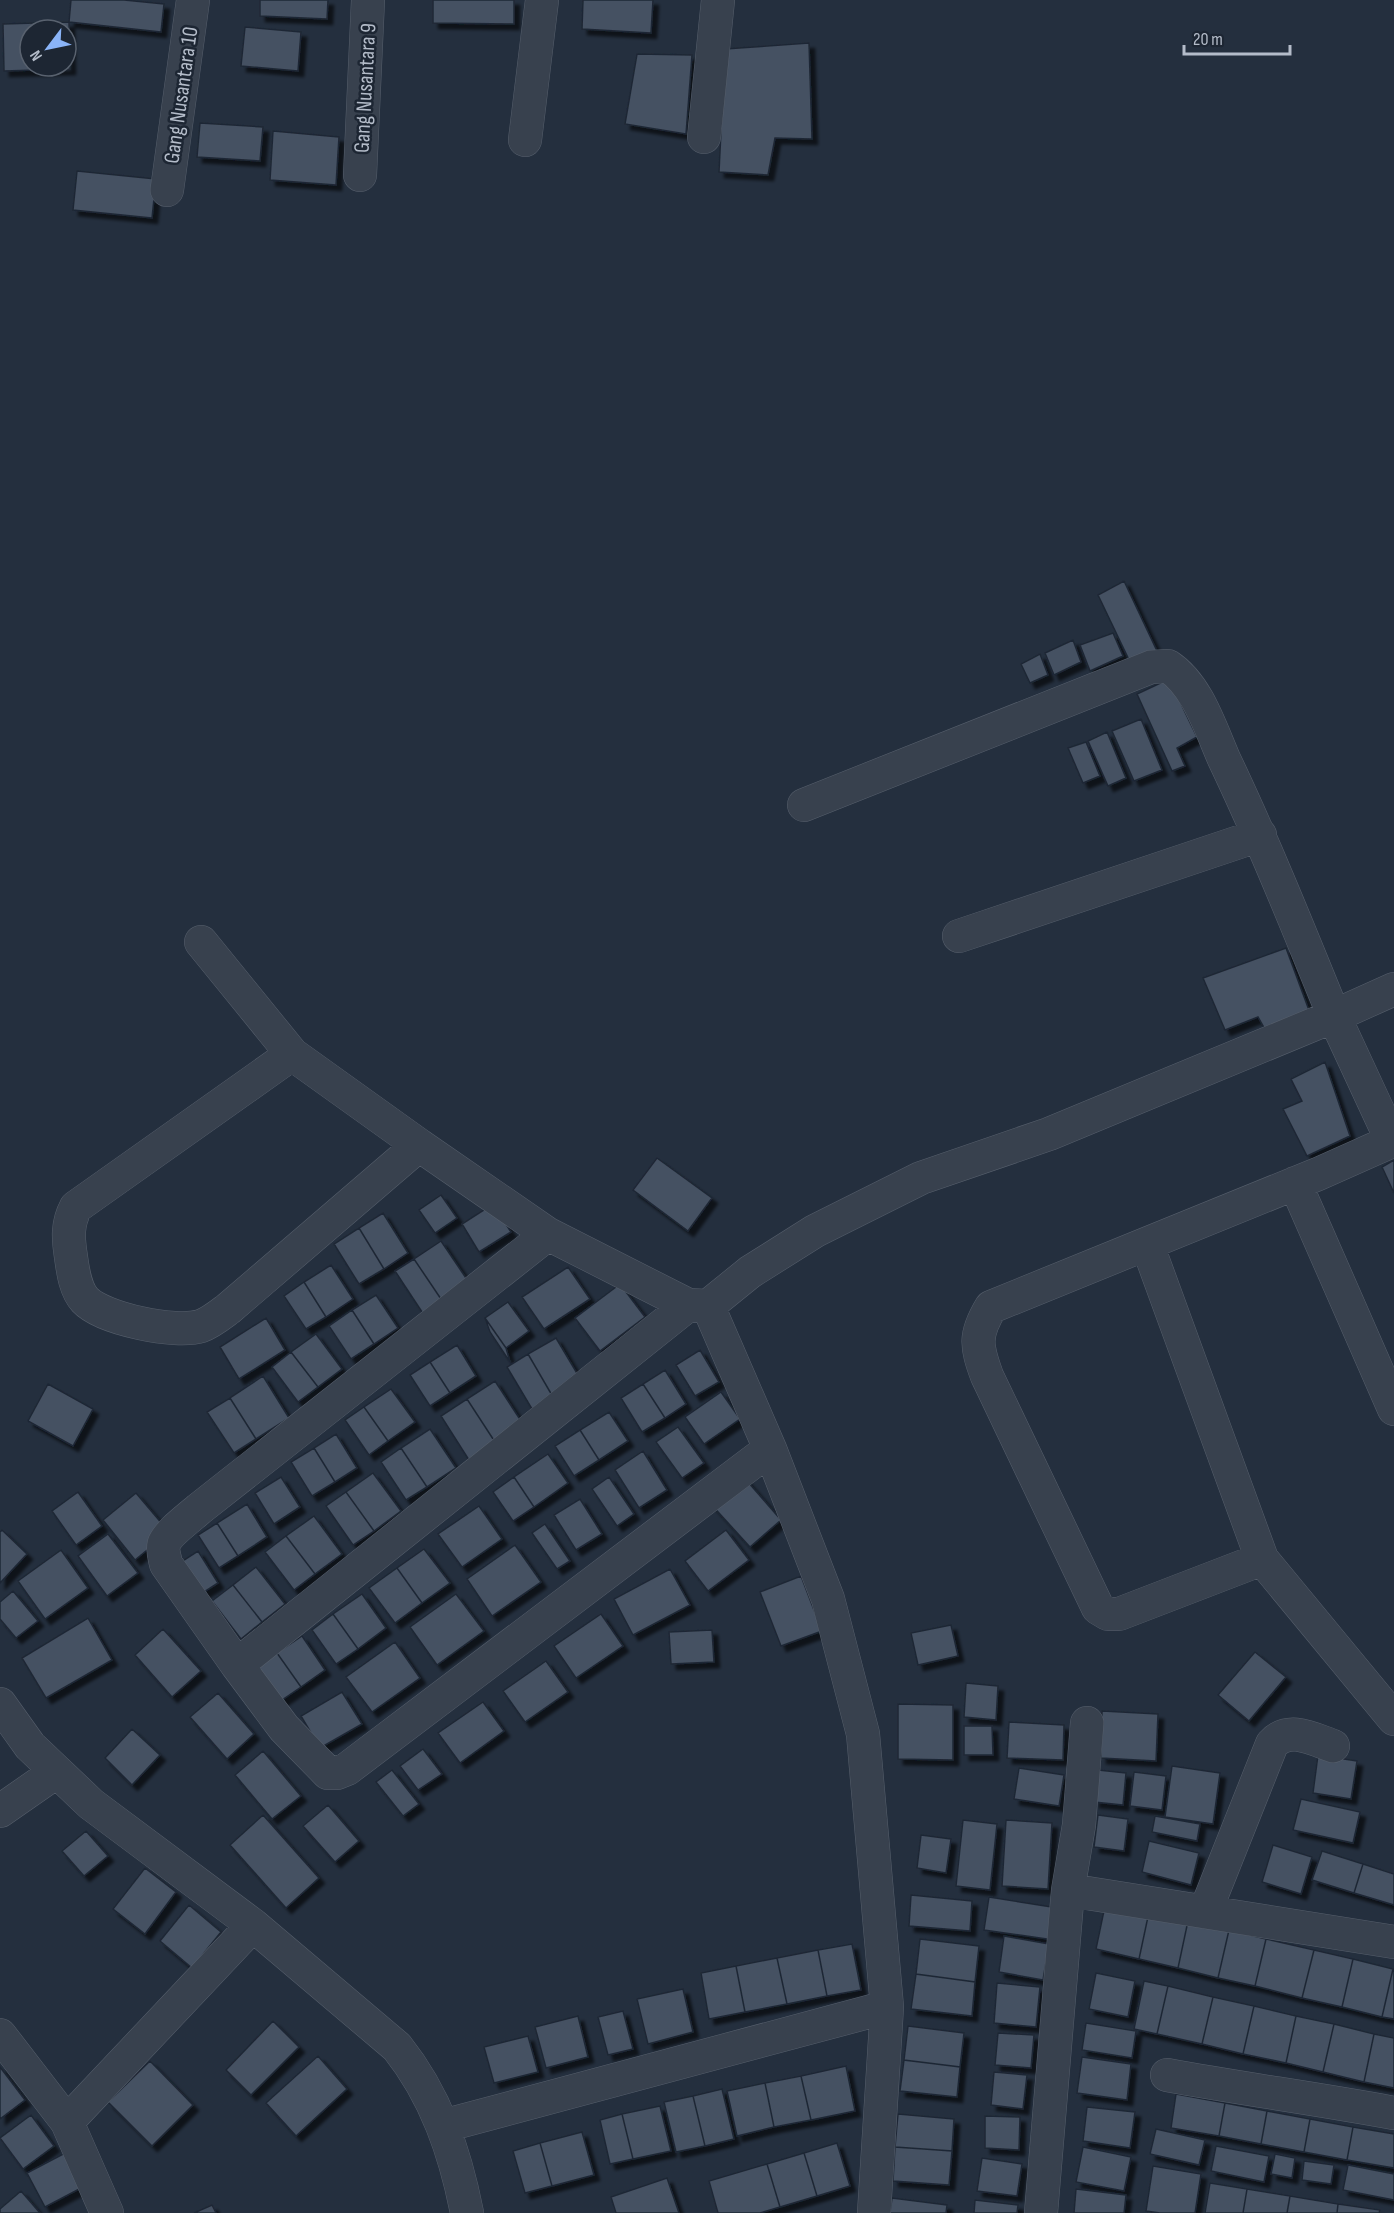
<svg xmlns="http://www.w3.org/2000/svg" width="1394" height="2213" font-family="'Sofia Sans Condensed',sans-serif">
<defs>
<filter id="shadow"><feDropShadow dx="5.5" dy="5.5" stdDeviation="1.5" flood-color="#0009"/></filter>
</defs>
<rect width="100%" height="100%" fill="#242f3e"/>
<path fill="#455162" stroke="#1f2835" stroke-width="1.5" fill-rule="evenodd" filter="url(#shadow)" d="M71 0H124L164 4 161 32 69 22Z
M260 0H328L327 19 260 16Z
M433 0H514V24L433 23Z
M583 0H653L651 33 582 29Z
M69 22 70 69 4 71 3 24ZM30 30H66V66H30Z
M245 27 301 32 298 71 241 66Z
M809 43 812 139 775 138 768 175 719 172 725 49Z
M637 54 692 55 686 134 625 124Z
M200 123 263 127 260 161 197 157Z
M273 131 339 137 336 185 270 180Z
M77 171 156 179 152 218 73 210Z
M1124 581 1157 651 1132 666 1098 595Z
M1113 633 1123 656 1090 671 1080 645Z
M1073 640 1081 662 1054 675 1045 653Z
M1040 654 1048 675 1030 683 1021 664Z
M1169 679 1197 737 1177 748 1185 766 1172 771 1137 694Z
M1141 719 1162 770 1134 781 1112 731Z
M1107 732 1126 778 1108 786 1088 741Z
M1086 742 1100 776 1083 783 1068 748Z
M1286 948 1310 1013 1266 1031 1258 1017 1225 1030 1203 978Z
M1325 1062 1350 1136 1307 1156 1283 1109 1302 1101 1291 1079Z
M657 1158 712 1198 688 1231 633 1190Z
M1394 1160V1193L1382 1167Z
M441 1195 457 1218 435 1233 419 1210Z
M493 1204 511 1232 479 1252 462 1224Z
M383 1213 408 1253 384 1269 359 1228Z
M359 1228 384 1269 359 1284 334 1244Z
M441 1241 470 1284 443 1302 414 1259Z
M414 1259 443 1302 424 1315 395 1271Z
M331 1265 353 1299 326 1317 304 1282Z
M568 1267 590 1299 544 1329 522 1297Z
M304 1282 326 1317 306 1329 284 1296Z
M620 1284 645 1317 600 1351 575 1318Z
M376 1295 398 1328 374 1344 352 1310Z
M508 1302 529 1331 506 1348 485 1318Z
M352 1310 374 1344 351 1359 329 1326Z
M266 1318 285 1350 239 1379 220 1347Z
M485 1318 506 1348 510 1362 490 1332Z
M316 1334 342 1369 318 1387 291 1352Z
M556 1338 581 1380 553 1397 528 1354Z
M457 1345 476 1376 450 1393 430 1362Z
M700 1350 719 1382 695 1396 676 1365Z
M291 1352 318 1387 298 1402 272 1367Z
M528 1354 553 1397 532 1409 507 1367Z
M430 1362 450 1393 430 1406 410 1375Z
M665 1370 686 1404 665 1418 643 1384Z
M263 1376 289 1418 256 1439 230 1398Z
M495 1381 523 1424 495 1442 467 1399Z
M48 1384 93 1409 73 1446 28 1421Z
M643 1384 665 1418 642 1432 621 1398Z
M391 1389 415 1422 388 1441 364 1407Z
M721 1392 740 1419 704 1444 685 1417Z
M230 1398 256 1439 234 1453 207 1412Z
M467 1399 495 1442 469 1460 441 1416Z
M364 1407 388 1441 369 1455 345 1420Z
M609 1412 628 1441 599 1460 580 1430Z
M678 1427 704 1463 682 1478 656 1442Z
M430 1429 456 1468 427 1487 401 1448Z
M580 1430 599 1460 574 1476 555 1446Z
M336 1434 357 1468 335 1482 314 1448Z
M314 1448 335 1482 312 1496 291 1462Z
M401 1448 427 1487 406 1500 381 1462Z
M643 1451 667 1490 639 1508 615 1470Z
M548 1454 568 1483 534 1507 514 1477Z
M373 1473 401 1511 374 1531 346 1492Z
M741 1474 781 1520 750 1547 709 1502Z
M281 1477 300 1507 274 1524 255 1493Z
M514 1477 534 1507 513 1521 493 1492Z
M609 1477 634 1514 617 1526 592 1489Z
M78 1492 102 1526 76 1545 52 1511Z
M346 1492 374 1531 353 1545 326 1506Z
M136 1493 169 1532 135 1560 103 1520Z
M580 1499 602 1534 576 1550 554 1515Z
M247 1504 267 1537 238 1556 217 1523Z
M479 1506 502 1539 462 1567 438 1534Z
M314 1516 342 1554 315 1574 286 1536Z
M217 1523 238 1556 219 1568 198 1535Z
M545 1524 570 1561 557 1569 532 1533Z
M2 1530 27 1554 0 1583V1532Z
M726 1530 749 1560 708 1591 685 1561Z
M108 1534 138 1573 107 1596 78 1556Z
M286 1536 315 1574 294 1590 265 1552Z
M515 1545 541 1582 492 1616 467 1579Z
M424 1549 450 1583 422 1603 397 1568Z
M61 1550 88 1588 45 1619 18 1581Z
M198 1551 218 1583 201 1594 181 1562Z
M256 1567 285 1604 262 1622 233 1585Z
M397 1568 422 1603 395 1623 369 1588Z
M670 1569 690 1605 633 1635 614 1599Z
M801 1576 822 1631 781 1646 760 1592Z
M233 1585 262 1622 241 1639 212 1601Z
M13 1591 38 1621 16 1638 0 1619V1602Z
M362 1594 386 1628 358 1649 333 1614Z
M456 1594 484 1631 437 1665 410 1627Z
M333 1614 358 1649 336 1664 312 1630Z
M601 1614 623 1646 576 1678 554 1646Z
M88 1618 112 1660 46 1698 22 1658Z
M951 1625 958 1656 918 1665 911 1633Z
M163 1629 201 1671 172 1697 135 1655Z
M712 1630 714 1662 671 1664 669 1632Z
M302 1636 325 1670 301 1687 277 1653Z
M395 1642 420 1678 372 1712 346 1677Z
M1255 1652 1286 1677 1249 1721 1218 1695Z
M277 1653 301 1687 279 1702 256 1667Z
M546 1661 568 1692 525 1722 503 1691Z
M966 1683 998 1686 996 1720 964 1717Z
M342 1692 362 1724 320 1748 301 1716Z
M218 1693 254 1734 227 1759 190 1717Z
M483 1702 504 1731 460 1763 438 1733Z
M898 1704 953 1705V1760L898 1759Z
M1102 1711 1158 1714 1156 1761 1101 1758Z
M1009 1722 1064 1725 1063 1760 1007 1758Z
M964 1726H992L993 1755H964Z
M132 1729 160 1755 132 1785 105 1758Z
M423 1749 442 1774 418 1790 400 1766Z
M263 1751 301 1796 272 1819 235 1775Z
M1318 1755 1357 1761 1351 1799 1313 1793Z
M1172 1766 1220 1773 1213 1824 1165 1817Z
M1019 1768 1064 1775 1059 1806 1014 1799Z
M392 1770 419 1804 403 1816 376 1782Z
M1098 1770 1126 1773 1123 1805 1094 1802Z
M1134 1772 1166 1776 1162 1810 1130 1806Z
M1301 1799 1360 1812 1353 1843 1293 1830Z
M328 1805 359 1841 335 1862 303 1826Z
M263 1815 319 1878 286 1908 230 1845Z
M1098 1815 1128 1819 1124 1851 1094 1847Z
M1155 1816 1200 1824 1197 1841 1152 1832Z
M963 1820 997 1824 990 1890 956 1886Z
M1006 1820 1052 1823 1048 1889 1002 1886Z
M86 1831 108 1856 84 1876 62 1851Z
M921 1835 951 1839 946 1873 917 1868Z
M1149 1841 1199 1853 1191 1885 1142 1872Z
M1273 1845 1312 1857 1301 1894 1262 1882Z
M1322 1851 1363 1864 1354 1893 1312 1880Z
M1363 1864 1394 1874V1905L1354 1893Z
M145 1868 176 1892 145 1934 113 1909Z
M911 1895 972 1901 970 1931 909 1926Z
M989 1897 1058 1908 1054 1940 984 1930Z
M1106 1901 1149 1912 1139 1959 1096 1949Z
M189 1905 221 1932 192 1968 160 1941Z
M1149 1912 1188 1921 1178 1968 1139 1959Z
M1188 1921 1229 1930 1218 1978 1178 1968Z
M1229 1930 1266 1939 1255 1986 1218 1978Z
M1004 1936 1049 1944 1043 1980 999 1972Z
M920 1939 979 1946 975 1982 916 1974Z
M1266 1939 1314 1950 1302 1998 1255 1986Z
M852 1944 861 1990 827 1996 818 1950Z
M818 1950 827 1996 787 2004 777 1958Z
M1314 1950 1353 1959 1342 2007 1302 1998Z
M777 1958 787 2004 745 2012 736 1966Z
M1353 1959 1393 1969 1382 2017 1342 2007Z
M736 1966 745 2012 709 2019 701 1973Z
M1393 1969H1394V2019L1382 2017Z
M1096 1973 1135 1981 1128 2017 1089 2009Z
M916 1974 975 1982 972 2016 911 2009Z
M1144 1981 1168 1986 1157 2034 1134 2029Z
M997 1983 1040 1987 1036 2027 994 2023Z
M1168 1986 1213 1997 1202 2044 1157 2034Z
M683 1989 693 2032 648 2044 637 1999Z
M1213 1997 1254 2006 1243 2054 1202 2044Z
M1254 2006 1296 2016 1286 2063 1243 2054Z
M623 2011 633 2049 608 2055 598 2017Z
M578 2016 588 2057 546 2068 535 2027Z
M1296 2016 1334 2024 1323 2072 1286 2063Z
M273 2021 299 2047 251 2095 226 2070Z
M1086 2023 1136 2031 1132 2058 1082 2050Z
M1334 2024 1374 2034 1364 2082 1323 2072Z
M908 2026 964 2033 960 2067 904 2060Z
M998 2033 1034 2035 1031 2068 995 2065Z
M1374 2034 1394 2038V2088L1364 2082Z
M528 2036 538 2072 494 2083 484 2047Z
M318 2056 347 2089 296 2136 266 2103Z
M1082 2057 1131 2064 1127 2100 1077 2093Z
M904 2060 960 2067 957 2097 900 2091Z
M150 2061 193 2105 152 2146 108 2102Z
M846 2066 855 2111 811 2120 801 2076Z
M0 2067 25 2100 0 2119Z
M994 2072 1027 2075 1023 2109 991 2105Z
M801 2076 811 2120 774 2127 765 2083Z
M765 2083 774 2127 737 2136 727 2091Z
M722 2089 734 2139 705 2146 693 2096Z
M1176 2094 1225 2103 1219 2136 1171 2128Z
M693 2096 705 2146 676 2152 664 2102Z
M1225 2103 1267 2111 1261 2144 1219 2136Z
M660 2106 671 2151 633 2159 622 2114Z
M1087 2107 1135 2112 1130 2148 1083 2141Z
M1267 2111 1310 2119 1304 2152 1261 2144Z
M622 2114 633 2159 610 2164 600 2120Z
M898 2114 954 2119 952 2151 895 2147Z
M31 2115 54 2146 23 2169 0 2138Z
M985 2116 1020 2117 1019 2150 985 2148Z
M1310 2119 1353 2127 1347 2160 1304 2152Z
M1353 2127 1394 2134V2168L1347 2160Z
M1156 2129 1205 2140 1199 2165 1150 2154Z
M582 2132 594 2175 552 2186 540 2143Z
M540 2143 552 2186 525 2193 513 2151Z
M837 2143 850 2186 817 2196 804 2153Z
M1216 2146 1269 2156 1264 2182 1211 2171Z
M895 2147 952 2151 949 2185 893 2181Z
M1083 2147 1131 2157 1124 2191 1076 2182Z
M67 2152 85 2186 45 2207 27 2173Z
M804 2153 817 2196 780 2207 767 2164Z
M1275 2154 1295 2158 1292 2178 1271 2174Z
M982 2158 1022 2164 1017 2196 977 2191Z
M1304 2161 1334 2165 1331 2184 1302 2180Z
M767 2164 780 2207 760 2213H718L709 2181Z
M1348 2165 1394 2174V2200L1343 2190Z
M1153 2166 1201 2174 1195 2213H1160L1146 2211Z
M667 2178 679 2213H616L611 2197Z
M1210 2183 1247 2189 1243 2213H1205Z
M1076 2189 1126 2195 1124 2213H1074Z
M1247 2189 1290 2196 1287 2213H1243Z
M21 2191 40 2213H0V2209Z
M1290 2196 1338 2204 1337 2213H1287Z
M892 2198 947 2205 946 2213H890Z
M975 2200 1018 2205 1017 2213H974Z
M1338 2204 1380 2210 1379 2213H1337Z
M212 2205 216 2213H194Z"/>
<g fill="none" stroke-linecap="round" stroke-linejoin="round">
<g stroke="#565f6c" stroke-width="34">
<path id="minor" d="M704 137 718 0
M525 140 542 0
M360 175 368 0
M167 190 193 0
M804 805 1151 667 1168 666C1197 685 1210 727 1224 759 1264 843 1299 930 1334 1016L1394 989
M959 936 1260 835
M201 942 292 1054 419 1145
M292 1054 76 1207C67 1224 68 1238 71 1257 73 1271 75 1289 85 1300 103 1319 176 1334 201 1326 210 1323 220 1315 228 1309L419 1145 548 1234 688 1305 708 1306
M1295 1183 1394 1409
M548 1234 199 1509C190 1517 167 1534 164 1544 162 1551 165 1558 166 1564L237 1665 284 1728 328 1773H337L347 1769 770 1449
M1147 1244 1262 1559 1394 1719
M1262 1559 1119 1614H1108L1098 1608 987 1376C976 1346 974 1335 991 1307L1318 1174 1392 1141
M237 1665 688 1305
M0 1704 30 1746 91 1804 253 1925 397 2047C436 2096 455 2152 467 2213
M0 1811 56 1772
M1068 1890 1394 1942
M1205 1912 1272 1744C1289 1725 1313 1739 1333 1746
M0 2035 67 2122 107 2213
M1167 2075C1243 2089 1319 2099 1394 2113
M67 2122 253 1925
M443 2126 887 2007
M874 2213 887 2007 863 1734 828 1599 770 1449 708 1306 750 1272 815 1231 921 1178 1049 1134 1334 1016 1392 1141H1394
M1041 2213 1068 1890 1079 1825 1087 1723"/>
</g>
<use href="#minor" stroke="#38414e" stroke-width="33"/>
</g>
<g text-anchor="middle" stroke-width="5" stroke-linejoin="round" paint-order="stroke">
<g font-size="22" fill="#b4bcc9" stroke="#1d2633">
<text transform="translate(364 88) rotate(-87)" y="8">Gang Nusantara 9</text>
<text transform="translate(180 95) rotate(-82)" y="8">Gang Nusantara 10</text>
</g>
</g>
<g transform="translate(48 48) rotate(238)"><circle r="28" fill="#1d2633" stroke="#59626f" stroke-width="1.5"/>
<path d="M0-4.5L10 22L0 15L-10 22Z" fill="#8ab4f8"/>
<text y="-9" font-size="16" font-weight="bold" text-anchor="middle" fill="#b4bcc9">N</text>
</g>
<path d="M1184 45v9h106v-9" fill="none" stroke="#b4bcc9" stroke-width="3"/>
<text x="1193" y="45" font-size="18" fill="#b4bcc9" stroke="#1d2633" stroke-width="4.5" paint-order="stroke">20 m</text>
</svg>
